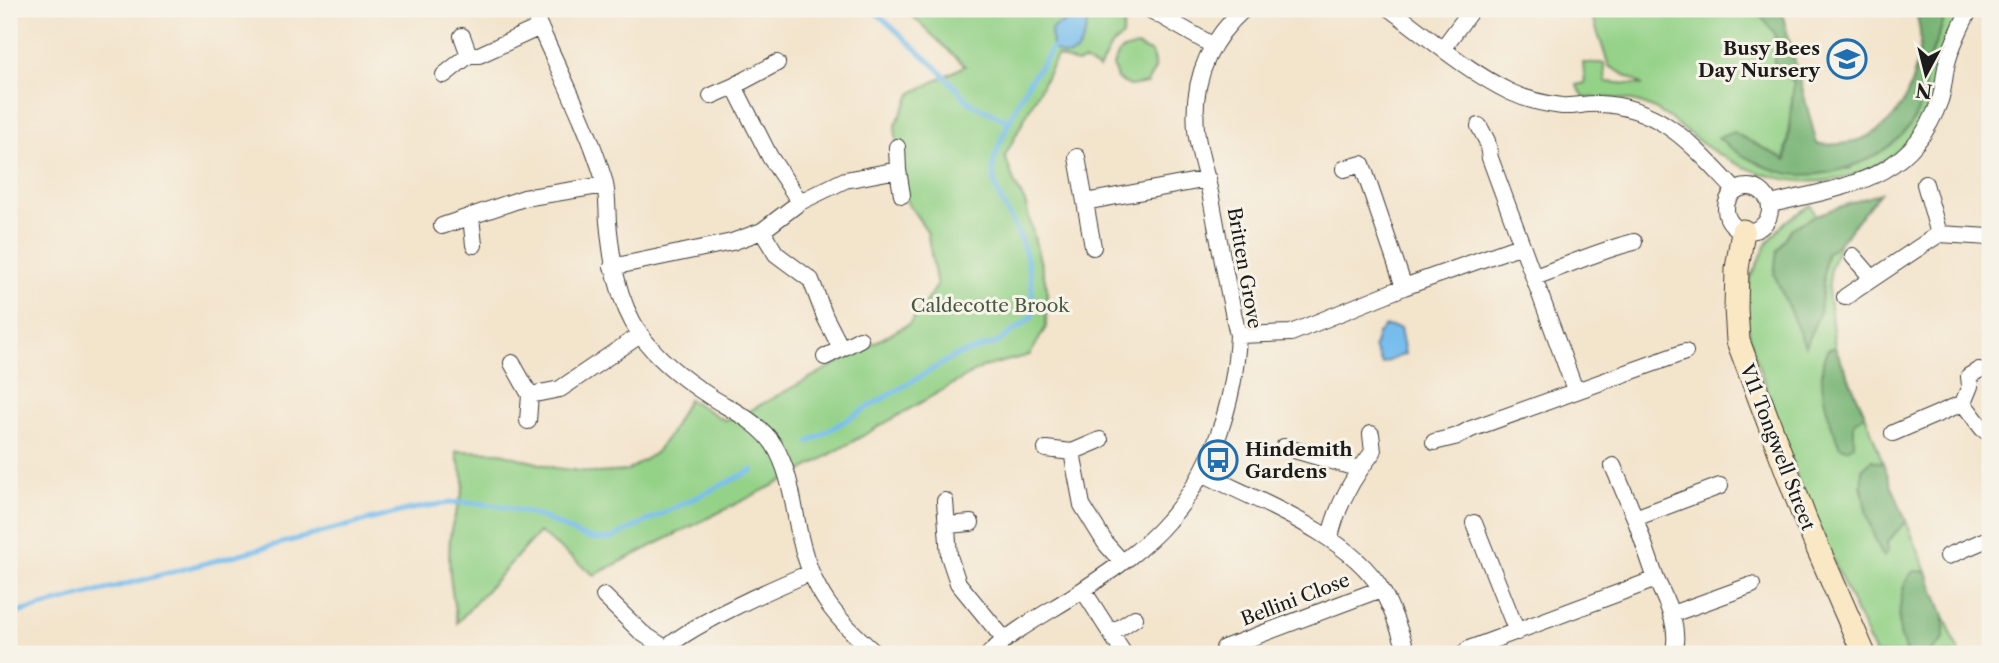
<svg xmlns="http://www.w3.org/2000/svg" width="1999" height="663" font-family="'Libre Caslon Text',serif">
<rect width="100%" height="100%" fill="#f7f3e8"/>
<filter id="ink" filterUnits="userSpaceOnUse"><feTurbulence type="fractalNoise" baseFrequency=".0143" numOctaves="2"/><feDisplacementMap in="SourceGraphic" scale="14" xChannelSelector="R" yChannelSelector="G"/><feConvolveMatrix kernelMatrix="1 2 1 2 8 2 1 2 1" color-interpolation-filters="sRGB"/></filter>
<filter id="wash" filterUnits="userSpaceOnUse"><feTurbulence type="fractalNoise" baseFrequency=".00686" numOctaves="4" result="noise"/><feDisplacementMap in="SourceGraphic" scale="28" xChannelSelector="R" yChannelSelector="G"/><feGaussianBlur stdDeviation="1.57" result="paint"/><feColorMatrix in="noise" values="0 0 0 0 0 0 0 0 0 0 0 0 0 0 0 0 0 1.4 0 .05"/><feComposite in="paint" operator="in"/></filter>
<g filter="url(#wash)">
<rect width="100%" height="100%" fill="#f3e4cc"/>
<path fill="#94d288" stroke="#587752" stroke-width="2" d="M905 9H1131L1124 26 1122 37 1111 46 1099 69 1085 61 1076 63 1057 56 1005 156 1015 184 1025 202 1047 288 1046 327 1030 355 983 367 794 475 594 575 539 532 457 623C452 593 446 561 451 530 454 514 463 499 464 482 464 474 457 462 456 451L497 452 555 468 597 473 627 471 655 453 670 434 688 399 724 420 742 415 909 324 937 286 927 231 902 195 895 126 912 93 965 66Z
M1637 9H1755L1775 33 1774 63 1794 82 1785 160 1733 133 1765 167 1849 169 1918 110 1931 56 1942 27 1946 10 1964 9C1954 24 1945 39 1941 56 1934 84 1931 112 1912 136 1896 156 1875 168 1851 176 1795 192 1737 171 1692 136 1678 125 1665 113 1648 106 1630 98 1605 97 1585 98L1576 85 1585 83 1583 63H1604L1606 82 1643 85 1609 66 1591 13Z
M1137 46 1152 53 1155 69 1147 83 1130 86 1117 79 1113 65 1120 51Z
M1811 205 1816 215 1791 229 1774 274 1782 289 1820 312 1826 254 1840 242 1831 268 1828 290 1835 347 1827 350 1854 423 1865 414 1883 463 1872 460 1861 486 1881 553 1887 542 1906 521 1927 572 1914 571 1900 635 1908 654H1875L1802 491 1752 347 1748 327 1746 306 1750 278 1769 241 1785 222Z
M1944 616 1960 654H1928L1944 639Z"/>
<path fill="#77b474" stroke="#4a6848" stroke-width="2" d="M1755 9H1781L1817 144C1870 149 1904 120 1915 70 1920 46 1923 41 1917 16L1946 10C1943 27 1936 40 1931 56 1924 79 1924 108 1909 127 1885 158 1838 176 1800 175 1774 174 1737 155 1718 138L1733 132 1786 160 1794 82 1774 63 1775 33Z
M1880 193 1840 242 1826 254 1820 312 1805 346 1774 274 1777 251 1791 229 1816 215Z
M1835 347 1865 414 1854 423V445L1847 449 1840 447C1828 419 1814 379 1827 350Z
M1872 460 1883 463 1906 521 1887 542 1888 552 1884 556C1870 535 1860 494 1862 469Z
M1914 571 1927 572 1944 616V639L1928 654H1908C1905 648 1901 640 1900 633 1898 618 1900 580 1914 571Z"/>
<path fill="#76bdee" stroke="#496c85" stroke-width="2" d="M1083 16 1088 17C1086 38 1077 70 1052 48L1051 29C1061 21 1072 22 1083 16Z
M1385 326 1400 328 1405 354 1382 364 1374 348 1378 334Z"/>
<g fill="none" stroke-linecap="round" stroke-linejoin="round">
<path stroke="#76bdee" stroke-width="5" d="M872 9 936 67 970 103 1010 122
M1088 17 1103 9
M809 442 955 356 997 343 1032 317C1035 294 1028 254 1018 233 1009 214 992 190 993 168 993 153 1022 92 1031 79 1039 68 1046 60 1052 48
M9 615 407 510C421 508 436 504 450 503 477 501 509 507 535 515 562 523 581 543 610 539L753 470"/>
</g>
</g>
<g filter="url(#ink)">
<g fill="none" stroke-linecap="round" stroke-linejoin="round">
<g stroke="#3c3a36" stroke-width="18">
<path id="street" d="M532 9C556 66 586 120 604 180 608 194 607 209 608 222 612 262 617 300 640 334 657 359 686 381 711 397 733 411 759 422 774 445 791 473 793 505 800 537 813 593 834 617 876 654
M1149 9 1212 45
M1390 9C1428 37 1467 71 1510 92 1525 99 1545 104 1562 106 1574 107 1587 103 1599 104 1662 106 1695 148 1735 190
M462 36 469 55
M1443 48 1472 9
M777 63 734 86 770 157 800 202
M444 75 469 55H479L540 27
M711 96 734 86
M1479 126 1487 141 1490 158 1522 245
M897 147 898 170 902 195
M1077 157 1093 247
M1344 169 1362 164 1404 287
M1925 184 1939 234
M1726 209a22 22 0 1 1 44 0a22 22 0 1 1-44 0Z
M1085 202 1208 179
M1771 204C1844 186 1911 182 1940 100 1944 88 1944 75 1947 63 1952 44 1961 26 1970 9
M471 217 474 245
M442 226 524 198 605 185
M762 231 776 254 811 280 825 317 841 348
M1853 256 1872 278
M612 267 732 242 762 231 800 202 845 180 898 170
M1535 277C1568 265 1601 250 1634 242
M1845 297 1939 234 1990 237
M1238 335 1291 333 1404 287 1522 245 1575 390
M825 357 860 339
M512 363 530 395
M1963 403 1982 428 1990 434
M528 421 530 395 560 389 640 335
M1893 433 1963 403 1970 386 1969 376 1979 370
M1434 442 1458 436 1471 429 1685 352
M1284 447 1360 469
M1046 449 1072 452 1100 440
M1072 452 1082 505 1106 544 1122 562
M1202 473C1258 501 1349 535 1381 589 1393 609 1400 633 1408 654
M945 501 949 556 958 583 1004 639
M1635 518 1720 486
M1474 523 1517 632
M948 525 971 523
M1330 537C1337 506 1353 477 1373 452L1371 434
M1948 556 1990 538
M1656 579C1667 603 1681 628 1673 654
M1083 590 1124 654
M604 596 642 633 665 648
M1672 614 1752 585
M1112 633 1135 618
M1224 648 1381 589
M663 654C670 633 785 583 810 573
M989 654C1015 628 1050 612 1081 591 1110 572 1145 548 1168 521 1213 471 1235 401 1238 335 1228 291 1220 247 1212 203 1208 178 1198 153 1196 129 1192 80 1208 41 1244 9
M1464 654 1469 649 1656 579 1635 518 1613 466"/>
</g>
<g stroke="#3c3a36" stroke-width="25">
<path id="secondary" d="M1743 231 1737 269 1736 308 1738 341 1805 519 1864 654"/>
</g>
<use href="#street" stroke="#fff" stroke-width="16"/>
<use href="#secondary" stroke="#fae7c3" stroke-width="23"/>
</g>
</g>
<defs>
<g id="school-ring" transform="scale(2.0125)"><circle r="9.5" fill="#f7f3e8" stroke="#1f6fb2" stroke-width="1.5"/><path d="M0-5L7-2L0 1L-7-2ZM-4 1L0 2.5L4 1V4Q0 6-4 4Z" fill="#1f6fb2"/></g>
<g id="bus-ring" transform="scale(2.0125)"><circle r="9.5" fill="#f7f3e8" stroke="#1f6fb2" stroke-width="1.5"/><path d="M-5-6H5V4H4V6H2V4H-2V6H-4V4H-5ZM-3.5-4V0h7V-4ZM-3.5 1.2v1.5H-2V1.2ZM2 1.2v1.5H3.5V1.2Z" fill="#1f6fb2"/></g>
</defs>
<g fill-rule="evenodd">
<use href="#school-ring" x="1847" y="59"/>
<use href="#bus-ring" x="1218" y="460"/>
</g>
<g text-anchor="middle" stroke-width="6" stroke-linejoin="round" paint-order="stroke">
<g font-size="19" font-weight="bold" fill="#1c1c1c" stroke="#f7f3e8" text-anchor="end">
<text x="1820" y="55">Busy Bees<tspan x="1820" dy="22">Day Nursery</tspan></text>
<text x="1245" y="456" text-anchor="start">Hindemith<tspan x="1245" dy="22">Gardens</tspan></text>
</g>
<g font-size="19" fill="#1c1c1c" stroke="#f7f3e8">
<text transform="translate(1245 268) rotate(80)" y="7">Britten Grove</text>
<text transform="translate(1778 447) rotate(69)" y="7">V11 Tongwell Street</text>
<text transform="translate(1295 599) rotate(-21)" y="7">Bellini Close</text>
</g>
<g font-size="19" fill="#465c42" stroke="#f7f3e8">
<text x="990" y="312">Caldecotte Brook</text>
</g>
</g>
<rect width="1999" height="663" fill="none" stroke="#f7f3e8" stroke-width="35"/>
<g transform="translate(1926 74) rotate(187)" stroke="#f7f3e8" stroke-width="5" paint-order="stroke">
<path d="M0-5L12 26L0 18L-12 26Z" fill="#1c1c1c"/>
<text y="-10" font-size="19" font-weight="bold" text-anchor="middle" fill="#1c1c1c">N</text>
</g>
</svg>
